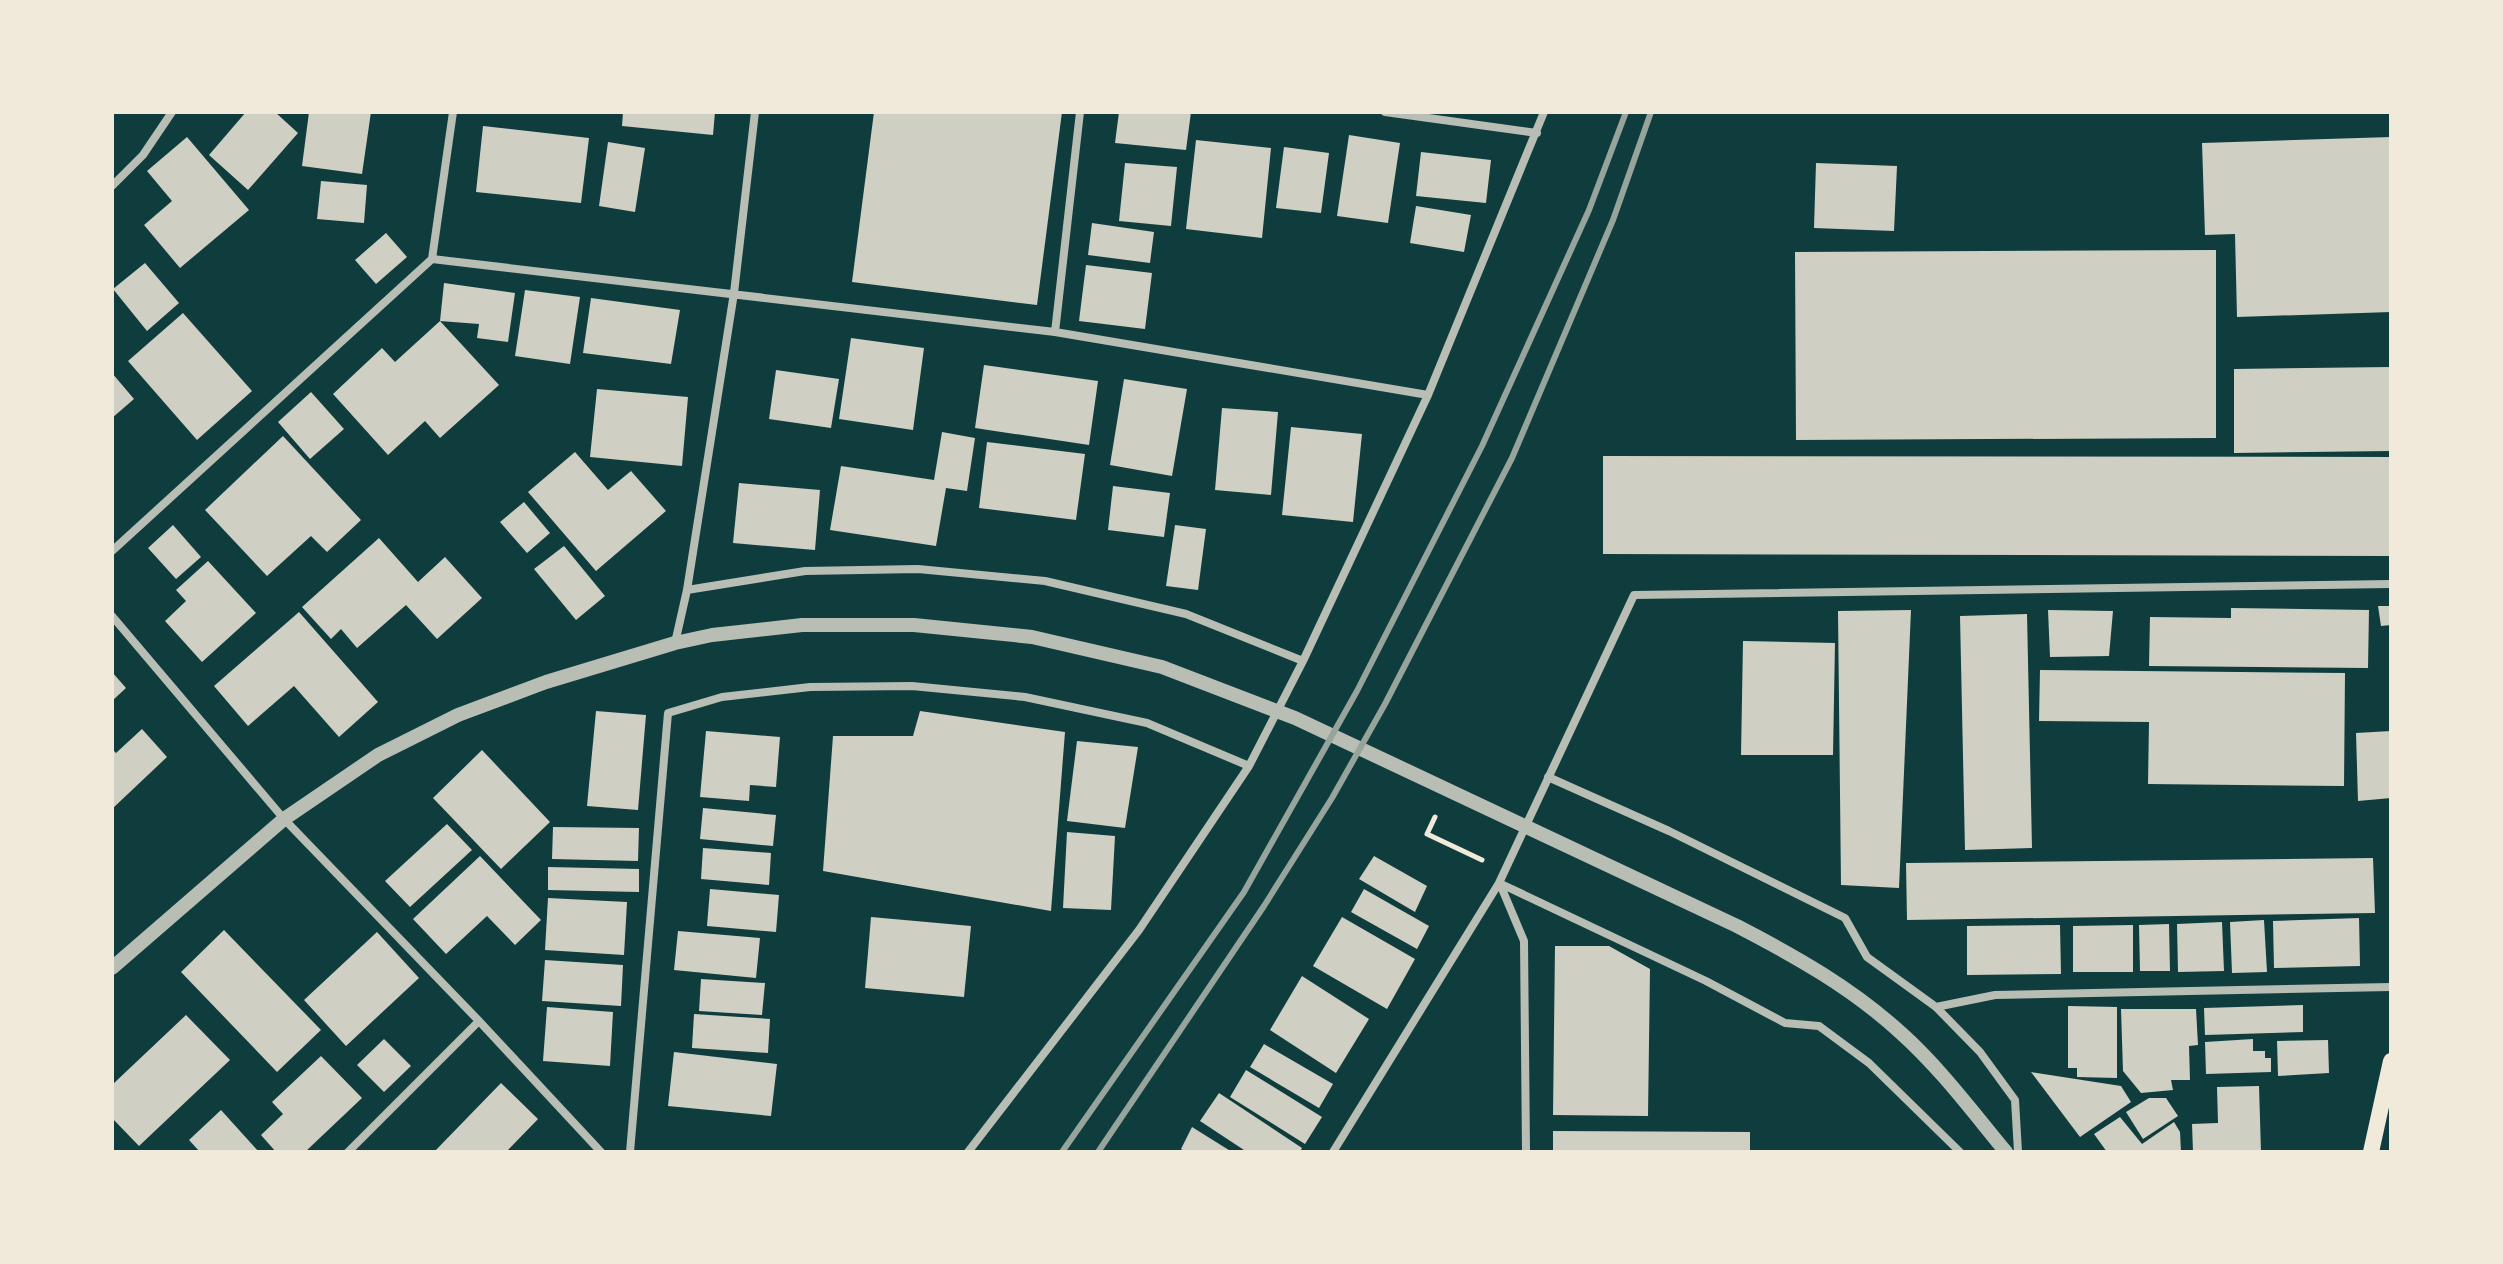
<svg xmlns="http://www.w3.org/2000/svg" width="2503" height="1264" font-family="Lora,serif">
<rect width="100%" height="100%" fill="#0f3d3e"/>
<path fill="#cfcfc3" d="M246 112H275L298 133 248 190 209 155Z
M309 112H371L362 174 302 166Z
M623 112H715L713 135 622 126Z
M874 112H1062L1037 305 852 282Z
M1119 112H1191L1186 150 1115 143Z
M483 126 589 138 581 203 476 192Z
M1349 135 1400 143 1388 223 1337 216Z
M187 137 249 210 180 268 144 225 172 201 147 171Z
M2391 137V312L2237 317 2235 234 2205 235 2202 143Z
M1196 140 1271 148 1262 238 1186 229Z
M608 142 645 148 635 212 599 206Z
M1284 147 1329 153 1321 213 1276 208Z
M1421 152 1491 160 1486 203 1416 196Z
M1125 163 1177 167 1171 226 1119 221Z
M1816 163 1897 166 1894 231 1814 228Z
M321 181 367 185 364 223 317 219Z
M1416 206 1471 215 1464 252 1410 243Z
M1092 223 1154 232 1150 263 1088 255Z
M386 233 407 257 376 284 355 260Z
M2216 250V438L1796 440 1795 252Z
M145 263 179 303 147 331 113 289Z
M1086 265 1152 273 1145 329 1079 321Z
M444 283 515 293 508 342 477 338 479 324 440 321Z
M525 290 580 297 570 364 515 356Z
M591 298 680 310 671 364 583 353Z
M183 313 252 391 197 440 128 361Z
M440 321 499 385 440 438 425 421 388 455 333 394 382 348 395 362Z
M851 338 924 348 913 430 839 419Z
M984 365 1098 381 1089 445 975 428Z
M2391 367V451L2234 453V369Z
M776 370 839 379 831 428 769 419Z
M112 373 134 399 112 418Z
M1124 379 1187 389 1172 476 1110 465Z
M597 389 688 397 682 466 590 457Z
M311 392 344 429 310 459 278 422Z
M1222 408 1278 412 1271 495 1215 490Z
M1291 427 1362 434 1353 522 1282 515Z
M942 432 975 438 967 491 946 488 936 546 830 530 841 466 934 480Z
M283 436 361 520 327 552 311 536 267 576 205 510Z
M987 442 1085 454 1076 520 979 508Z
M575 452 608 490 631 471 666 511 596 571 528 492Z
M1603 456 2391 457V556L1603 554Z
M739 483 820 490 815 550 733 543Z
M1113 486 1170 493 1164 537 1108 530Z
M524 502 550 533 527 553 500 522Z
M173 525 201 557 176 579 148 548Z
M1175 525 1206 529 1198 590 1166 586Z
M379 538 418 582 445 557 482 598 437 639 406 605 357 648 341 629 331 639 302 607Z
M564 546 605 596 576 620 534 569Z
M208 561 256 613 202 662 165 621 186 601 176 590Z
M2378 606H2391V625L2381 626Z
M2231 608 2369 610 2368 668 2149 666 2150 617 2231 618Z
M1911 610 1899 888 1841 885 1838 611Z
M2048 610 2113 611 2109 656 2050 657Z
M299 612 378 702 339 737 294 686 248 726 214 686Z
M2027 614 2032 848 1965 850 1960 616Z
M1743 641 1835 643 1833 755H1741Z
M2040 670 2345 673 2344 786 2148 784 2149 722 2039 721Z
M112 672 126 688 112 701Z
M596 711 646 715 638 810 587 806Z
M920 711 1065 732 1051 911 823 871 833 736H913Z
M142 729 167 757 112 809V749L116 753Z
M706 731 780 737 776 787 750 785 749 801 700 797Z
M2391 731V798L2358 801 2356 733Z
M1077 741 1138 747 1125 828 1067 821Z
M482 750 550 822 501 869 433 798Z
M703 808 776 815 773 846 700 839Z
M447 824 472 850 410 907 385 881Z
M553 827 639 828 638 861 552 859Z
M1067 832 1115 836 1111 910 1063 908Z
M703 848 771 853 769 885 701 879Z
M480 856 541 920 515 945 487 916 446 954 413 919Z
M1374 856 1427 886 1415 912 1359 879Z
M2373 858 2375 913 1907 920 1906 863Z
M548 867 639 869V892L548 890Z
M710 889 779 895 776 932 707 926Z
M1364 889 1429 926 1417 949 1351 912Z
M548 898 627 902 624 955 545 950Z
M871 917 971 926 964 997 865 988Z
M1342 917 1415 959 1387 1009 1313 966Z
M2359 918 2360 966 2274 968 2273 921Z
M2264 920 2267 972 2232 973 2230 922Z
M2222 922 2224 971 2178 972 2177 924Z
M2169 924 2170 971H2140L2139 925Z
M2060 925 2061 974 1967 975V926Z
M2133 925V972H2073V926Z
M224 930 321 1030 277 1072 181 972Z
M678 931 760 938 756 978 674 970Z
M377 932 419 978 346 1046 304 1000Z
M1555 946H1609L1650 969 1648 1116 1553 1115Z
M545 960 623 965 621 1006 542 1001Z
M1302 976 1369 1019 1336 1073 1270 1030Z
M701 979 765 983 762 1015 699 1011Z
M2303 1005V1032L2205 1035 2204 1008Z
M2068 1006 2117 1007V1078L2077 1077V1068H2068Z
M547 1007 613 1012 610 1066 543 1061Z
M2121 1009H2196L2198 1045 2189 1046 2190 1080H2171L2173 1090 2141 1093 2123 1071Z
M694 1014 770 1019 768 1053 692 1048Z
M186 1015 230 1060 139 1146 112 1118V1085Z
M384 1039 411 1066 384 1092 357 1065Z
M2253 1039V1051H2265V1058H2271V1072L2206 1074 2205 1042Z
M2328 1040 2329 1073 2278 1076 2277 1041Z
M1264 1044 1333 1084 1319 1108 1250 1067Z
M674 1052 777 1064 771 1116 668 1106Z
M321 1056 362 1098 305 1152H276L261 1135 283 1114 272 1102Z
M1246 1070 1322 1117 1305 1144 1230 1097Z
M2031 1072 2121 1086 2131 1102 2080 1137Z
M501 1083 538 1119 506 1152H434Z
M2259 1086 2261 1152H2193L2192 1124 2218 1123 2217 1087Z
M1219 1093 1302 1148 1300 1152H1247L1200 1121Z
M2149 1098H2166L2178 1116 2143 1139 2126 1112Z
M221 1110 259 1152H200L189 1140Z
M2120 1117 2142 1144 2174 1122 2180 1132 2181 1152H2107L2094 1134Z
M1192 1127 1232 1152H1185L1181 1149Z
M1553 1131 1750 1132V1152H1553Z"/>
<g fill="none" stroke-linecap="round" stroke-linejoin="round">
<path stroke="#f1e9da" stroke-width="5" d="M1435 817 1427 834 1482 860"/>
<path stroke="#b8beb3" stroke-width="8" d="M1385 112 1537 133
M112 186 143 155 172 112
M432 259 1055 332 1428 395
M1055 332 1080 112
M112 551 432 259 453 112
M687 590 805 571 918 569 1045 581 1186 614 1303 661
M112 616 284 819 479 1021 601 1152
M675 643 687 590 734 293 755 112
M1548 777 1669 831 1845 918 1867 957 1936 1007 1980 1052 2015 1100 2018 1152
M1499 883 1706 981 1785 1023 1819 1026 1869 1063 1960 1152
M1500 884 1524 941 1526 1152
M1936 1007 1995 995 2391 987
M348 1152 479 1021
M630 1152 668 713 722 697 810 687 912 686 1025 697 1147 723 1249 766
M968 1152 1139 930 1249 766 1303 661 1428 395 1544 112
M1333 1152 1499 883 1634 595 2391 584"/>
<path stroke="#b8beb3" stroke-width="14" d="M112 968 284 819 378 755 458 715 546 682 675 643 712 635 802 625H914L1032 637 1162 667 1295 718 1737 926C1795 956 1852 988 1901 1033 1940 1068 1972 1111 2006 1152"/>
<path stroke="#f1e9da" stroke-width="16" d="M2371 1152 2391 1061"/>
<path stroke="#97a49c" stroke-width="6" d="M1062 1152 1244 892 1357 691 1482 446 1589 210 1626 112
M1098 1152 1264 906 1332 798 1385 704 1512 458 1613 220 1651 112"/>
</g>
<rect width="2503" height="1264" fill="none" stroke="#f1e9da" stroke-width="228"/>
</svg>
